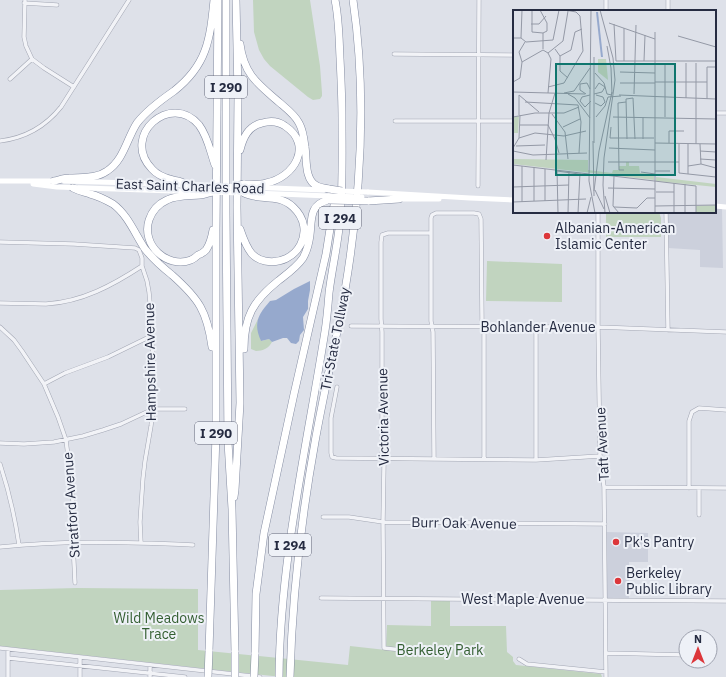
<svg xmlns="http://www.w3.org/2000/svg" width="726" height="677" font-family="'IBM Plex Sans',sans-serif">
<rect width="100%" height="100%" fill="#dee1e9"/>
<path fill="#ccd0dc" d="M715 207 722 208 723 268 700 267V250L668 248 667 212H715Z
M606 532 648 533V562H629V601H607Z"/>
<path fill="#c1d4bf" d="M253 0H310L320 66 322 93V96L320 99 313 100 308 97 270 66 264 59 259 50 254 32Z
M607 212H659L661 218V237H606V214Z
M487 261 562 264V302L486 301Z
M259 317 257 323 261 341 269 339 272 342C269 348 263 351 256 351L251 349V333Z
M77 588 198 589V650L348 665 350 646 386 650 387 625 431 626V601H450V626H506L507 652 513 657V661L516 665 601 674 602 677H282L0 646V590Z"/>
<path fill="#96a9cd" d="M310 281V290L308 301V309L303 317 304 330 300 335 299 341 296 344 291 343 287 338H283L272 342 269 339 261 341C253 323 258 315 270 301L276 300 294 289Z"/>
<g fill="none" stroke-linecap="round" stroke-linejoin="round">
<g stroke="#a3a7b4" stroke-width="4.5">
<path id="minor" d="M25 0 24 37 26 46 32 59 44 68 74 87
M24 3 57 5
M606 11V0
M668 11V0
M394 54 514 55
M10 79 32 59
M715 113H726
M395 121H514
M0 141C25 138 45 127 61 107L129 0
M478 186 479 0
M598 212V327L600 456 604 487 606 677
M666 212 668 330
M0 242 74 244 135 248 139 250 142 258V266L147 281 149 292 152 323 151 336 153 354V409L151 426 145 461 143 478 140 522 141 543
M0 303 46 304C82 302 113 285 142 266
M351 326 598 327 726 332
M0 327 14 340 22 351 44 384 58 417 66 440 71 480 73 502V543L75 583
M536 327V460
M44 384 65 373 108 357 151 336
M337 387 331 418V453L332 457 336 458 536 460 600 456
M0 443 24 444 54 442 83 436 103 430 121 424 153 409H185
M434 458 433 332 431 321V218L432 215 436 213H474L479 214 481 219 482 320 484 333V459
M0 464C9 491 15 518 19 545
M604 487 726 488
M689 488V421L692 412 699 408 726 410
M699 488V515
M323 517H349L383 522 605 524
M0 547C64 540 129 542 193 545
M321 598 726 601
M0 648 260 677
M8 649V677
M420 652 384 648 383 522 384 464 382 453V332L381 319V242L382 235 388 233H430
M606 653 686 655
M80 657V677
M8 658 185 677
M519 659 527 664 606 672
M150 665V677"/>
</g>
<g stroke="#848ca2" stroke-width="8">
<path id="motorway" d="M226 0V212L228 442 232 509 235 652
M240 44C244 75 258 84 280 103 287 109 295 115 299 123 303 130 304 138 305 147 307 158 304 180 317 186 321 188 326 188 329 189
M240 150C243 138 248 126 262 123 269 121 278 121 285 126 314 145 294 178 266 183 259 185 251 184 244 184
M54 181C59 180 64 178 69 178 82 177 96 179 107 171 124 160 127 138 137 123 147 110 161 100 174 91 207 65 210 40 214 0
M187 185C182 181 179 181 173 180 165 178 157 175 152 169 120 136 171 91 199 125 208 137 210 151 215 165
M73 188C79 191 84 192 90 194 98 196 106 200 113 204 128 215 135 234 145 249 153 259 162 267 172 275 199 299 207 311 212 347
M212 192C208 193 204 195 200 195 188 196 177 195 167 200 158 204 152 211 149 220 141 245 167 269 191 260 193 259 196 257 198 255 201 254 204 252 206 250 210 244 212 236 213 230
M368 201 399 199
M240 229C243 238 246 247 252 254 256 258 260 260 265 261 297 267 318 230 293 207 278 193 259 201 244 193
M244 349C244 317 253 301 278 281 287 274 297 267 303 258 307 251 309 243 310 235 312 219 309 205 328 200
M234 497 235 490 240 403 237 207 238 95 236 0
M209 651 216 434V231L218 0
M255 654 256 594 264 533 294 394 326 254 333 210 336 196
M279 677C280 560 307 446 325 331 327 319 328 306 329 293 332 268 338 244 340 219 343 186 342 153 342 120 342 99 341 78 340 58 339 38 339 19 335 0
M290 677C292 598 301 520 315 442 324 391 336 341 345 290 361 195 367 96 353 0"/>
</g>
<use href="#minor" stroke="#f2f3f7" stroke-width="3.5"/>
<path stroke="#fff" stroke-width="5" d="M0 181H56
M64 181 201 185
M33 184 57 187 201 192
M250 187 324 190
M368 192 470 198 514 200
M251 193 329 196
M397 199H439
M715 206 726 207"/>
<use href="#motorway" stroke="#fff" stroke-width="7"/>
<g stroke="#848ca2" stroke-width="8" stroke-linecap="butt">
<path id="motorway-bridge" d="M232 187 244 184
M329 189 342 191
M328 200 368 201
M208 677 209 651
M235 677V652
M254 677 255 654"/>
</g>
<path stroke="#fff" stroke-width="5" d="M201 185 235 187
M339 191 368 192
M201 192 244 193
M329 196 362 197"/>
<use href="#motorway-bridge" stroke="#fff" stroke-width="7"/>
</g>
<g fill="#dc363a" stroke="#eef1f7" stroke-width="1.5">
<circle cx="547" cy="236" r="4"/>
<circle cx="616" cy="542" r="4"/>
<circle cx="618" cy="581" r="4"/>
</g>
<g text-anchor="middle" stroke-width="4" stroke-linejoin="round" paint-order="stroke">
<g fill="#eef1f7" stroke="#626778" stroke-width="1">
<rect x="205" y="76" width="42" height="22" rx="3"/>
<rect x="319" y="207" width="42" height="22" rx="3"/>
<rect x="195" y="422" width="42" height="22" rx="3"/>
<rect x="269" y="534" width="42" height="22" rx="3"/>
</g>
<g font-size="13" font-weight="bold" fill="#262c42">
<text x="226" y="92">I 290</text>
<text x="340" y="223">I 294</text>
<text x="216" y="438">I 290</text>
<text x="290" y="550">I 294</text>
</g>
<g font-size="14" fill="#262c42" stroke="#eef1f7">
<text transform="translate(190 186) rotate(2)" y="5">East Saint Charles Road</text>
<text x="538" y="332">Bohlander Avenue</text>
<text transform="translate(335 339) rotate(-79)" y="5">Tri-State Tollway</text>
<text transform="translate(150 362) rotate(-91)" y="5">Hampshire Avenue</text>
<text transform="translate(383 417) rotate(-91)" y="5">Victoria Avenue</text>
<text transform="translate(602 444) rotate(-93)" y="5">Taft Avenue</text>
<text transform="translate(71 505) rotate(-94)" y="5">Stratford Avenue</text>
<text transform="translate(464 523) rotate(1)" y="5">Burr Oak Avenue</text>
<text x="523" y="604">West Maple Avenue</text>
</g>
<g font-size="14" fill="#262c42" stroke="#eef1f7" text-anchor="start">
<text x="555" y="233">Albanian-American<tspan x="555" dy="16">Islamic Center</tspan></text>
<text x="624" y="547">Pk's Pantry</text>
<text x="626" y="578">Berkeley<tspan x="626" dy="16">Public Library</tspan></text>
</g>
<g font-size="14" fill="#345f32" stroke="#eef1f7">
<text x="159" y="623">Wild Meadows<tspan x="159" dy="16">Trace</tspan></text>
<text x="440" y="655">Berkeley Park</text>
</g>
</g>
<g transform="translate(513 10)">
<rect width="203" height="203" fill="#dee1e9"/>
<path d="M85 49H93L95 70 85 62ZM6 106 5 123H0V107ZM0 149 75 150V160L99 163 100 160H106V156H113V152H116V156H126L127 163 141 164V170L0 154ZM143 167 203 174V177L143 171ZM203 195V203H183V196Z" fill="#c1d4bf"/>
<path fill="none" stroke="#96a9cd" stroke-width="2" d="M84 2 89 47"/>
<path fill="none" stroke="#9499a6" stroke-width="1" d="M19 0V22L30 23M27 0 34 13V21L30 23M78 0 76 171 82 203M87 0 100 48 102 70 91 148 90 175 92 203M96 13 142 29M18 14H26L33 6M101 14 103 51H203M30 23V39M165 26 203 37M0 28H8L13 32 40 30 46 0M8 28 9 0M94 36 98 58 99 84M42 39 47 46V61L55 68M30 40 35 43 38 49 35 83M35 43 50 31 55 1M47 46 58 40 62 22 69 19M81 47V133M111 51V18M131 51 132 25M9 52 6 42 12 32M152 53V107M162 53V87M107 62 142 63M82 63 91 73 94 84 99 85M0 72 7 68 9 52 30 40M142 72H194M107 73H142M35 77 51 73 70 41 67 6 63 2 52 0M0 82 72 84M51 83 61 81 77 58M55 84 62 88 77 108M73 84 67 80V74L74 73 77 79M81 84 89 82 92 77 86 73 82 79M121 84 123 15M6 85 26 102M6 85V105M77 85 69 87 67 91 72 97 78 91M106 85 203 89M173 88V53M194 89V57H203M12 92 65 95 68 112 66 143M82 93 88 96 92 92 90 87 83 85M36 103 42 83M39 104 52 122 55 149M0 107 22 103H51L66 97M83 107 92 96 95 87 108 86M100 107 203 109M130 107V129M7 115H35L42 129 46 143M50 117 67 109M98 117 97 128H141M6 128 22 123 51 126 73 121M114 129 113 89 120 88 122 129M80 131 81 186M142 133 203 134M156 133V121H171M166 134V163L203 167M183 134V53M187 134 188 154M3 136 32 135M0 138 6 128 7 105M96 138 142 140M0 141 20 145 74 143M187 141 203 142M187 149 203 150M33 150 36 103M95 152H166M0 155 76 164M9 156V192M175 156 188 154 203 158M32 159V191M44 160 45 203M111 160H106L105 93 113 92M44 161 66 164M142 161H157M128 162 142 164M83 164 183 176V203M175 164V134M101 166 100 196 106 203M0 177 56 175M95 178 142 179M82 180 91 199M81 181 86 141 99 82M143 182H161M92 186 97 203M21 191V157M0 192 73 189M142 196 203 195M101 197 124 198 134 188H142M55 203 56 161M65 203 67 163M74 203 78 187M142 203V22M161 203V173M172 203V174"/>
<path fill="#0f766e" fill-opacity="0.15" stroke="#0f766e" stroke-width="2" d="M43 54H162V165H43Z"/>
<rect width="203" height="203" fill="none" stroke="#262c42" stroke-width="2"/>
</g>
<g transform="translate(698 649)"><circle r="19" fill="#eef1f7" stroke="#9ea2af"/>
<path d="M0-3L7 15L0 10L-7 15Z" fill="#dc363a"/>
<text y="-6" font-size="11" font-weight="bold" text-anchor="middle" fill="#262c42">N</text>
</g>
</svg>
